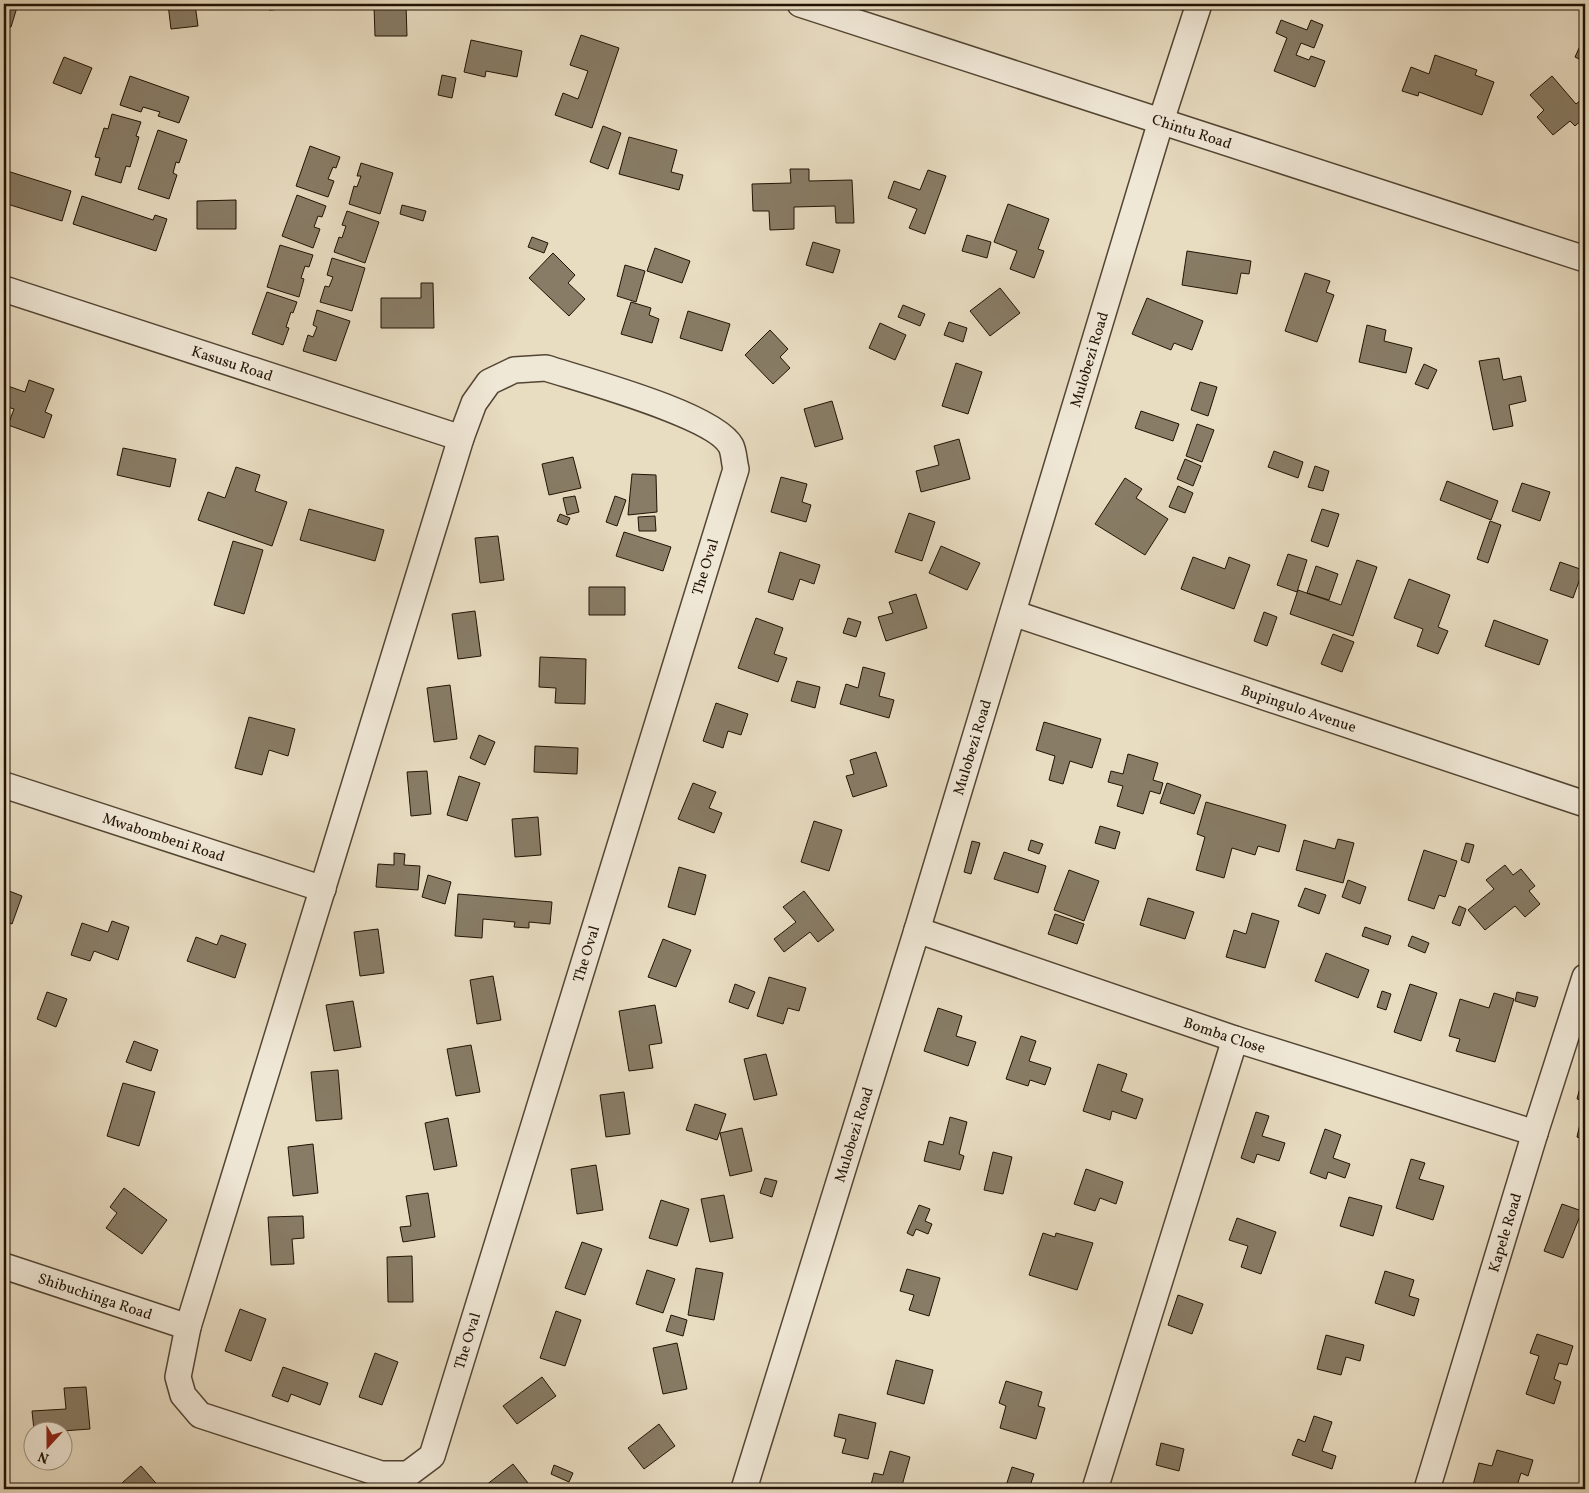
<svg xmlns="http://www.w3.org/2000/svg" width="1589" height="1493" font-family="Vollkorn,serif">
<rect width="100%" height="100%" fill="#e8dcc1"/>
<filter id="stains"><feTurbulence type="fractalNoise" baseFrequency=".004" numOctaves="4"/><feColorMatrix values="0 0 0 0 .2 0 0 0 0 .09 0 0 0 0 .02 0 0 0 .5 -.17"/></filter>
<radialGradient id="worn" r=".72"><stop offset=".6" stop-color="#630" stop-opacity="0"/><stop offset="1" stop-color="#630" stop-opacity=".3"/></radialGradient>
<path fill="#887c66" stroke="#211304" d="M4 4H18L11 27 4 25Z
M168 4H195L198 26 171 29Z
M269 4H310V7L269 10Z
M406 5 407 36H375L374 6Z
M1281 20 1307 30 1311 20 1323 25 1314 48 1301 43 1296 55 1309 60 1311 56 1325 61 1315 87 1274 71 1287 38 1276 33Z
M581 35 619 48 592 128 555 115 563 93 578 99 588 71 570 65Z
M1585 35V62L1575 57Z
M471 40 522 51 517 77 486 71 485 77 464 72Z
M1435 55 1477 70 1475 75 1494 82 1482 115 1419 92 1418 96 1402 91 1411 67 1429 74Z
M64 57 92 68 81 94 53 83Z
M442 75 456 78 452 98 438 95Z
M130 76 189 97 179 123 158 116 160 112 143 107 141 112 120 105Z
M1552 76 1576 104 1582 99 1585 102V117L1575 126 1570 121 1553 135 1537 117 1544 110 1530 95Z
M112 114 141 122 136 136 139 137 130 167 126 166 121 183 95 175 100 158 95 157 104 128 108 129Z
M603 126 621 133 608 169 590 162Z
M158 130 187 140 179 163 176 162 173 173 177 175 169 199 138 189Z
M629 137 677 150 671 172 683 175 679 190 619 174Z
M310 146 340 157 336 168 333 167 328 179 334 181 328 197 296 186Z
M361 163 393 173 380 214 349 204 354 186 357 187 361 176H357Z
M790 169H809V181L852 180 854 223H836L835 206 794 207V229L770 230 769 211H753L752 184 791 183Z
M4 170 71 191 62 221 4 203Z
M928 170 946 176 925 234 909 228 917 209 888 198 894 181 920 190Z
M297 195 326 206 322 217 318 216 314 227 320 229 313 248 282 236Z
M82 196 153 220 155 215 167 219 156 251 73 224Z
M236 200V229H197V201Z
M1008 204 1049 219 1038 249 1044 251 1034 278 1010 269 1017 251 994 242Z
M402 205 426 211 423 221 400 214Z
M347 211 379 222 365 263 334 252 339 237 342 238 346 226 342 225Z
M967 235 991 242 987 258 962 251Z
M532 237 548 243 544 253 528 247Z
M813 242 840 250 833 273 806 265Z
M280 245 313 255 309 267 305 266 301 278 304 279 299 297 267 287Z
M655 248 690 261 682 283 647 271Z
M1187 251 1251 261 1249 274 1241 273 1237 294 1182 285Z
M553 253 575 275 568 283 585 299 569 316 529 278Z
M332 258 365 268 352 311 320 302 325 286 329 287 333 277 327 275Z
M625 265 645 271 636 302 617 296Z
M1305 273 1330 281 1326 292 1334 295 1317 342 1285 331Z
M421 283H433L434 328H381V298H421Z
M1000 288 1020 313 990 336 970 311Z
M267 292 297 302 293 313 291 312 286 327 289 328 283 345 252 334Z
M1147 298 1203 321 1192 350 1174 343 1171 350 1132 334Z
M631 302 651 308 649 315 659 319 652 343 621 334Z
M903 305 925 314 920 326 898 317Z
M317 310 350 321 336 361 303 351 308 335 313 337 317 327 313 325Z
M688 311 730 324 722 351 680 338Z
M949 322 967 328 963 342 944 335Z
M880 323 906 335 895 360 869 348Z
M1367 325 1386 330 1384 341 1412 348 1406 373 1359 362Z
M770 330 788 349 780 357 790 368 773 384 745 355Z
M1499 358 1503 380 1521 376 1526 401 1509 405 1513 426 1493 430 1479 361Z
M956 363 982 372 968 414 942 406Z
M1424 364 1437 370 1428 389 1415 384Z
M29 380 54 389 45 412 52 415 44 438 8 425 14 409 4 406 5 385 25 392Z
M1200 382 1217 387 1208 416 1191 410Z
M832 401 843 439 815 447 804 409Z
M1141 411 1179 424 1173 441 1135 428Z
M1197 424 1214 430 1202 462 1186 456Z
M959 439 970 479 921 492 916 471 939 465 934 446Z
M123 448 176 459 170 487 117 475Z
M1274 451 1303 462 1298 478 1268 467Z
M573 457 581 488 549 495 542 464Z
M1185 459 1201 466 1193 486 1177 479Z
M1315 466 1329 471 1323 491 1308 487Z
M236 467 260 475 255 491 287 502 272 546 198 520 208 492 225 498Z
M632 474 656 475 657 512 628 515Z
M781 477 807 484 802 502 811 505 806 522 771 512Z
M1125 478 1142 489 1136 498 1168 519 1145 555 1095 524Z
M1447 481 1498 501 1491 520 1440 500Z
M1522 483 1550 492 1540 521 1512 511Z
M1178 486 1193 493 1185 513 1169 507Z
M575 496 579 512 567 515 563 498Z
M615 496 626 500 617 526 606 522Z
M309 509 384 530 375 561 300 540Z
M1322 509 1339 514 1328 547 1311 541Z
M909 513 935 522 922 561 895 552Z
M560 514 570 518 567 525 557 521Z
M655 516 656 531H639L638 517Z
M1490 521 1501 525 1488 563 1477 559Z
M624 532 671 547 663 571 616 556Z
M498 536 504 580 480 583 475 538Z
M233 541 263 550 244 614 214 605Z
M941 546 980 563 967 590 929 573Z
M780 552 820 565 814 584 800 579 793 600 768 592Z
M1288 554 1307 560 1297 592 1277 585Z
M1193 557 1225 569 1229 557 1250 565 1234 609 1181 589Z
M1357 560 1377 567 1353 636 1290 614 1298 590 1341 605Z
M1560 562 1583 570 1573 598 1550 590Z
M1316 566 1338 574 1329 600 1307 593Z
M1409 579 1450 595 1438 627 1448 631 1438 654 1417 646 1423 629 1394 618Z
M589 587H625V615H589Z
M916 594 927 628 886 641 878 617 893 613 889 602Z
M475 611 481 656 458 659 452 614Z
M1264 612 1277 617 1267 646 1254 641Z
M756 618 783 628 774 654 787 658 778 682 738 668Z
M848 618 861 622 856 637 843 633Z
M1494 620 1548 640 1539 665 1485 646Z
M1333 634 1354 642 1342 672 1321 664Z
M540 657 586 659 585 704 555 703 556 688 539 687Z
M863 667 885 673 879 696 894 700 889 718 840 704 846 684 858 688Z
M797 681 820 687 815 708 791 701Z
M450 685 457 739 434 742 427 688Z
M716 703 748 714 741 735 728 731 723 748 703 741Z
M249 717 295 729 288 756 269 750 262 775 235 768Z
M1044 722 1101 739 1092 768 1070 761 1063 784 1049 780 1055 756 1036 750Z
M479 735 495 742 485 765 470 758Z
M535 746 578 748 577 774 534 772Z
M876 752 887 786 853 797 846 776 854 774 850 760Z
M1128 754 1158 763 1153 780 1163 783 1160 794 1150 791 1143 814 1117 806 1123 786 1108 782 1111 771 1123 774Z
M427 771 431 814 411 816 407 772Z
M459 776 480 783 467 821 447 815Z
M693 783 716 792 709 808 722 813 714 833 678 819Z
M1167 783 1201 795 1194 814 1160 803Z
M1206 802 1286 825 1279 852 1258 846 1255 855 1232 848 1224 878 1196 870 1205 837 1197 834Z
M538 817 541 855 515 857 512 819Z
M814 821 842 830 829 871 801 862Z
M1100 826 1120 832 1115 849 1095 843Z
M1338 839 1354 843 1343 883 1296 870 1304 840 1335 849Z
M1031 840 1043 844 1039 854 1028 850Z
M972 841 980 843 971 874 964 872Z
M1466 843 1474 845 1469 863 1461 860Z
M1424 850 1457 861 1445 897 1439 895 1434 909 1408 900Z
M1004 852 1046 866 1038 893 994 879Z
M394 853 405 854 404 865 420 866 418 890 376 887 378 864 394 865Z
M1505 865 1513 875 1521 869 1535 886 1529 891 1540 904 1525 917 1515 906 1485 930 1468 910 1494 889 1486 880Z
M679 867 706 875 695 915 668 907Z
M1069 870 1099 881 1084 921 1054 910Z
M428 875 451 882 445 904 422 897Z
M1348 880 1366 887 1360 904 1342 897Z
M1305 888 1326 895 1319 914 1298 906Z
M4 889 22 896 12 924 4 921Z
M804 891 834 930 818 942 810 932 784 952 774 939 796 922 783 907Z
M458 894 552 902 550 924 529 922V928L514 927 515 922 483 919 482 938 455 936Z
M1148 898 1194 912 1185 939 1140 925Z
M1459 906 1466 909 1460 926 1452 923Z
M1252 913 1279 921 1265 968 1226 957 1234 930 1246 934Z
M1055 914 1084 924 1077 944 1048 934Z
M112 921 129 927 118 960 94 951 90 961 71 955 82 923 108 932Z
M1365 927 1391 936 1388 945 1362 936Z
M378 929 384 973 360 976 354 932Z
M221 935 246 944 235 978 187 961 196 937 217 945Z
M1412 936 1429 943 1425 953 1408 946Z
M663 939 691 950 676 987 648 977Z
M1326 953 1369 970 1358 998 1315 981Z
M493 976 501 1020 477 1024 470 980Z
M769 977 806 988 799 1011 788 1008 783 1024 757 1016Z
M735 984 755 992 748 1009 729 1002Z
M1410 984 1437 993 1421 1041 1394 1032Z
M1382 991 1391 994 1386 1010 1377 1007Z
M47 992 67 999 56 1027 37 1019Z
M1517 992 1538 997 1535 1007 1515 1001Z
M1494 993 1514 999 1495 1062 1456 1051 1460 1039 1449 1036 1460 999 1489 1008Z
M353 1001 361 1047 334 1051 326 1005Z
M655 1005 662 1043 649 1045 653 1068 629 1071 619 1011Z
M938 1008 962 1016 956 1036 976 1042 968 1066 924 1051Z
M1021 1036 1036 1041 1029 1061 1051 1068 1045 1085 1030 1080 1028 1086 1006 1079Z
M134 1041 158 1050 151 1071 126 1062Z
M471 1045 480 1092 456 1096 447 1049Z
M766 1054 777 1095 754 1100 744 1059Z
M1098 1064 1127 1074 1121 1091 1143 1099 1136 1119 1112 1111 1110 1120 1083 1111Z
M338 1070 342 1119 316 1121 311 1072Z
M1582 1080 1585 1081V1101L1577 1099Z
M123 1083 155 1092 139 1146 107 1136Z
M624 1092 630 1134 606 1137 600 1095Z
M695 1104 726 1114 717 1140 686 1130Z
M1256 1112 1269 1116 1262 1136 1285 1143 1279 1161 1257 1154 1254 1163 1241 1158Z
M1582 1115 1585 1116V1140L1577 1137Z
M950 1117 967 1122 959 1154 964 1156 960 1170 924 1161 929 1141 943 1145Z
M448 1118 457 1166 434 1170 425 1123Z
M742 1128 752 1171 730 1176 720 1133Z
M1325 1129 1341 1135 1333 1158 1350 1164 1345 1178 1328 1172 1326 1179 1310 1173Z
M313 1144 318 1193 293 1196 288 1147Z
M993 1152 1012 1157 1003 1194 984 1190Z
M1411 1159 1425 1163 1419 1179 1444 1186 1433 1220 1396 1208Z
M596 1165 603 1210 577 1214 571 1169Z
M1086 1169 1123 1182 1116 1204 1100 1198 1095 1211 1074 1204Z
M765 1178 777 1181 772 1197 760 1193Z
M124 1188 167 1220 142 1254 106 1228 117 1213 110 1207Z
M428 1193 435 1237 403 1242 400 1227 411 1226 406 1196Z
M724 1195 733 1238 710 1242 701 1199Z
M1349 1197 1382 1206 1373 1236 1340 1226Z
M661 1200 689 1209 677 1246 649 1238Z
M1562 1204 1582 1211 1563 1258 1544 1251Z
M919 1205 930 1209 925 1221 932 1224 928 1234 916 1229 913 1236 907 1233Z
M303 1216 304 1238 292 1239 294 1264 271 1265 268 1217Z
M1237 1218 1276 1232 1261 1274 1241 1267 1248 1246 1229 1240Z
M1043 1233 1055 1237 1056 1233 1093 1243 1077 1290 1029 1275Z
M582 1242 602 1249 585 1295 565 1288Z
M412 1256 413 1302H388L387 1257Z
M696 1268 723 1273 714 1320 688 1315Z
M907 1269 940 1278 929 1316 909 1310 914 1295 900 1291Z
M647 1270 675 1279 663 1313 636 1304Z
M1385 1271 1414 1280 1409 1296 1419 1299 1414 1316 1375 1303Z
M1178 1295 1203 1304 1192 1334 1168 1325Z
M240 1309 266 1319 251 1361 225 1351Z
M556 1311 581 1320 565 1366 540 1358Z
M671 1315 687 1320 683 1336 666 1331Z
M1537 1334 1573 1346 1567 1365 1559 1363 1554 1379 1561 1382 1554 1404 1526 1394 1539 1356 1530 1353Z
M1326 1335 1364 1345 1360 1361 1346 1357 1341 1375 1317 1369Z
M677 1343 687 1389 663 1394 653 1348Z
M375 1353 398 1362 382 1405 359 1397Z
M896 1360 933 1370 924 1404 887 1394Z
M283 1367 328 1383 320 1405 291 1394 288 1402 272 1396Z
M542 1377 556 1396 517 1424 503 1406Z
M1006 1381 1042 1392 1038 1406 1045 1408 1036 1439 1000 1428 1006 1406 999 1403Z
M86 1387 90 1429 62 1431 34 1430 32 1411 66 1409 64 1388Z
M839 1414 876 1423 868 1459 842 1453 846 1439 834 1436Z
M1314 1416 1332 1422 1322 1451 1336 1456 1332 1469 1292 1455 1298 1439 1305 1442Z
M659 1424 675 1446 644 1469 628 1448Z
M1161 1443 1184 1449 1179 1471 1156 1465Z
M1497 1450 1533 1460 1528 1476 1521 1473 1516 1489H1489L1473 1485 1479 1463 1492 1466Z
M890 1451 910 1457 901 1489H870L874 1473 883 1475Z
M513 1464 528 1483 521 1489H481Z
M554 1465 573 1473 569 1482 551 1474Z
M141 1466 161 1489H128L122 1483Z
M1012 1467 1034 1474 1029 1489H1005Z"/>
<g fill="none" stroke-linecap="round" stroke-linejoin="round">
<g stroke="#534533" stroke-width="28">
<g id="minor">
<path id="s1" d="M800 4 1585 259"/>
<path id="s2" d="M4 289 461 438"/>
<path d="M546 368C583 380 715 415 731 446 734 452 734 462 736 469L432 1456 408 1474H381L200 1415 183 1395 178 1377 188 1327 461 438 474 403 489 382 514 370Z"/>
<path id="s3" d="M1013 613 1585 804"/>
<path id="s4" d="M4 785 323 889"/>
<path id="s5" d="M917 930 1235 1039 1535 1133"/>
<path id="s6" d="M4 1266 188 1327"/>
<path id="s7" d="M744 1489 917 930 1161 121 1199 4"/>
<path d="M1095 1489 1235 1039"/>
<path id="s8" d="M1427 1489 1535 1133 1585 977"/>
</g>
</g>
<use href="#minor" stroke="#f0e8d7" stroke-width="25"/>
</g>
<g text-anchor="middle" stroke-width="4" stroke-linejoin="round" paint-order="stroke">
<g font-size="15" fill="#211304" stroke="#f0e8d7">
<text dy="5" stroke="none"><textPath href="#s1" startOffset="412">Chintu Road</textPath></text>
<text dy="5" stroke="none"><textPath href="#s7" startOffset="1181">Mulobezi Road</textPath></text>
<text dy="5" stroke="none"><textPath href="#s2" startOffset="240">Kasusu Road</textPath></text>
<text transform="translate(705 567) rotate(-73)" y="5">The Oval</text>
<text dy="5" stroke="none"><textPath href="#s3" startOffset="301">Bupingulo Avenue</textPath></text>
<text dy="5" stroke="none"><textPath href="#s7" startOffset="776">Mulobezi Road</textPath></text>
<text dy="5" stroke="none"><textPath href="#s4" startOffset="168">Mwabombeni Road</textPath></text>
<text transform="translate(586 954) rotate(-73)" y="5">The Oval</text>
<text dy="5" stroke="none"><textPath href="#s5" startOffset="325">Bomba Close</textPath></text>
<text dy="5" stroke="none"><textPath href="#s7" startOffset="371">Mulobezi Road</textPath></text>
<text dy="5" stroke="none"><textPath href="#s8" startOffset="268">Kapele Road</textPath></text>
<text dy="5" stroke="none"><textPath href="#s6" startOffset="96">Shibuchinga Road</textPath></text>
<text transform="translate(467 1341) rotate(-73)" y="5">The Oval</text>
</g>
</g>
<rect width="1589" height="1493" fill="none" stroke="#e8dcc1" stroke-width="20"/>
<rect x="5" y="5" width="1579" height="1483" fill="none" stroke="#211304" stroke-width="2.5"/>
<rect x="10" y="10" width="1569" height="1473" fill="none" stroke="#211304"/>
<g transform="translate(48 1446) rotate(201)"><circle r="24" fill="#f0e8d7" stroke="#9d9383"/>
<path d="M0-4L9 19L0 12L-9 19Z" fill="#8f2418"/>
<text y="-8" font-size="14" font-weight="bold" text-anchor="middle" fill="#211304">N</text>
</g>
<rect width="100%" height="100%" filter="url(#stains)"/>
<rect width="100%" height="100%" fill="url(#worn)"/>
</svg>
